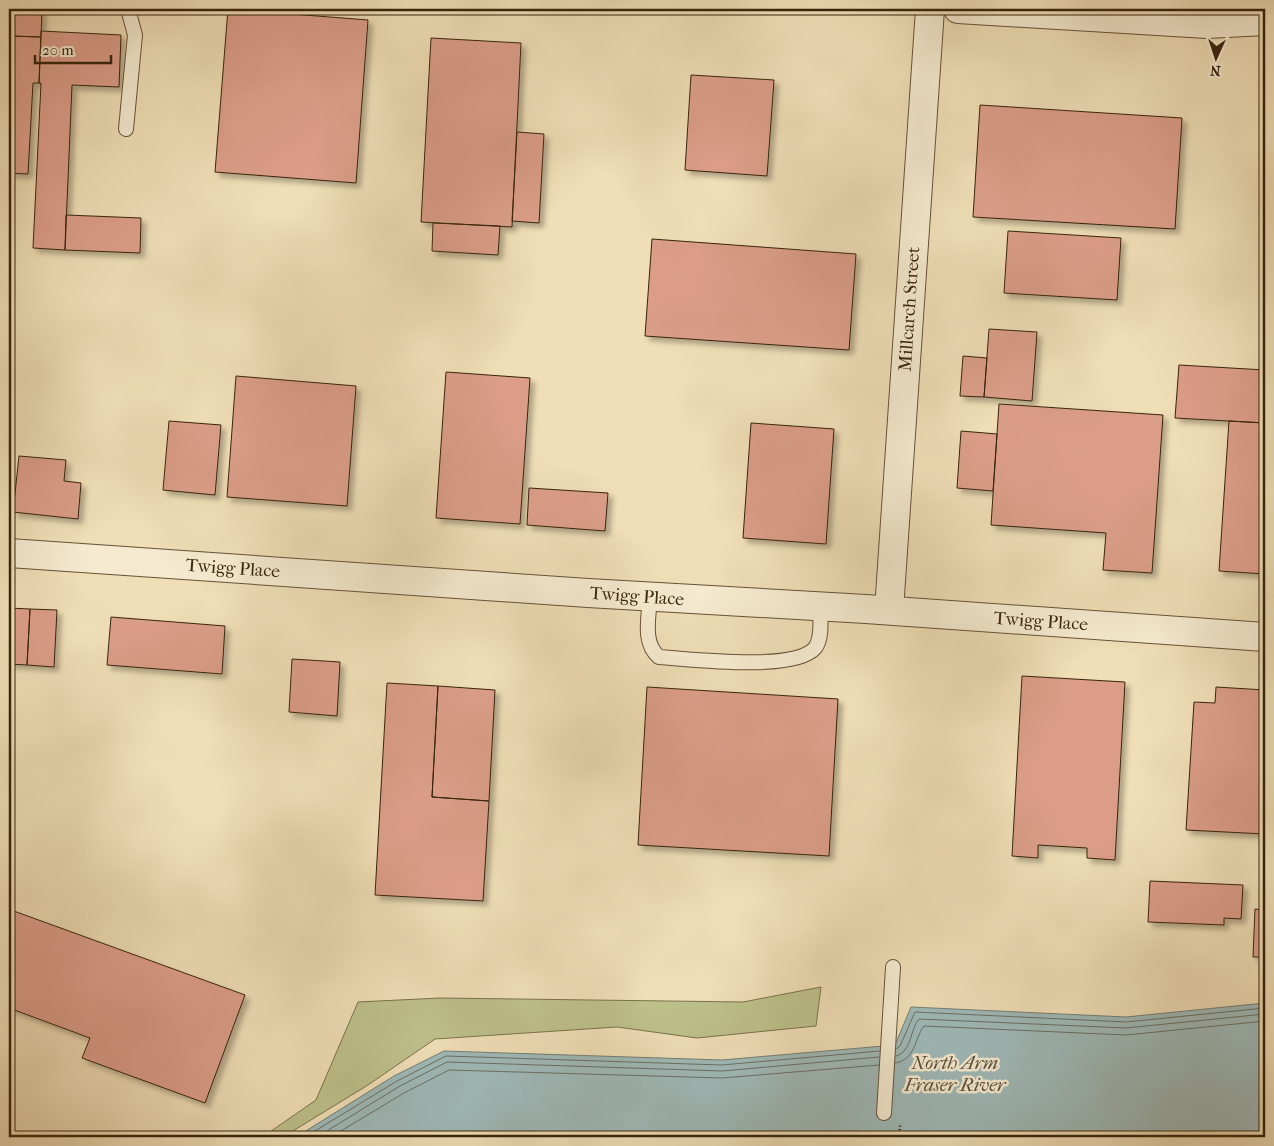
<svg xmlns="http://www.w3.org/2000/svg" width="1274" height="1146" font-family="'IM FELL French Canon',serif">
<defs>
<filter id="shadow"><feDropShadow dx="4.5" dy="4.5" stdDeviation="2.5" flood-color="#0004"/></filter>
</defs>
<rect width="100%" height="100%" fill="#efdeb6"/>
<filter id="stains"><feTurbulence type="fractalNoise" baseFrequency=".004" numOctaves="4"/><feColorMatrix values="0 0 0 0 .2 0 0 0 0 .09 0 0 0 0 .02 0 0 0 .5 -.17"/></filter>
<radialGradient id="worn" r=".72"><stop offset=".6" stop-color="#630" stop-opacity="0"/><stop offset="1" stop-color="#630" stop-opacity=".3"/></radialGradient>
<path fill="#bdc08b" stroke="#7a724c" d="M821 987 816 1026 697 1038 617 1027 435 1039 368 1085 283 1137 264 1136 316 1100 358 1002 440 998 743 1002Z"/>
<path fill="#9eb9b8" stroke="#757d74" d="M1265 1003V1137H296L394 1076 444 1051 722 1060 895 1045 911 1007 1126 1017Z"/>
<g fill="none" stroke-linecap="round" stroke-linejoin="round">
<path stroke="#6b6e62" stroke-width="1" d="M896 1049 900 1046 915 1012 1126 1022 1265 1008
M896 1056C912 1052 910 1029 919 1019L1126 1028 1265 1014
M895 1063C916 1060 914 1039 924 1026L1126 1035 1265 1021
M305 1137 397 1081 446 1056 722 1065 880 1051
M317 1137 400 1086 447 1062 722 1071 879 1057
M331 1137 404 1093 449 1070 722 1078 879 1065"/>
</g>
<path fill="#db9d88" stroke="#38240d" filter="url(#shadow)" d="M9 9H42L41 37 9 36Z
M228 9 368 20 356 183 215 172Z
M41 31 121 35 119 87 72 85 65 250 33 248 41 83H39Z
M9 36 41 37 39 83H33L28 174 9 173Z
M431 38 521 43 512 227 421 222Z
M691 75 774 80 767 176 685 170Z
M980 105 1182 118 1175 229 973 217Z
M517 132 544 134 539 223 512 221Z
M66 215 141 218 140 253 65 250Z
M433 223 500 226 498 255 432 251Z
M1008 231 1121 238 1117 300 1004 293Z
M652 239 856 254 849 350 645 336Z
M989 329 1037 332 1032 401 984 397Z
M963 356 987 358 984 397 960 396Z
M1179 365 1265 370V423L1175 418Z
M446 372 530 378 520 524 436 518Z
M236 376 356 386 347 506 227 497Z
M999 404 1163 415 1152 573 1103 570 1106 533 991 525Z
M169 421 221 425 215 495 163 490Z
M1229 421 1265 423V574L1219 571Z
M751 423 834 429 826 544 743 538Z
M961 431 997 434 993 491 957 488Z
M19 456 66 460 64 481 81 483 78 519 13 512Z
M529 488 608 493 605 531 527 525Z
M9 608 30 609 27 665 9 664Z
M30 609 57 610 54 667 27 665Z
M111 617 225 626 222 674 107 665Z
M292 659 340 662 337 716 289 712Z
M1022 676 1125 682 1115 860 1087 858V848L1038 845V858L1012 856Z
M387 683 438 686 432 797 489 801 483 901 375 895Z
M438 686 495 690 489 801 432 797Z
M647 687 838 699 829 856 638 845Z
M1216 687 1265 690V864H1263L1265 834 1186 830 1194 702 1215 703Z
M1150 881 1243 885 1241 919 1224 918V925L1148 922Z
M1255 909 1265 910V957H1253Z
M11 910 245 995 205 1103 82 1058 90 1038 9 1008V918Z"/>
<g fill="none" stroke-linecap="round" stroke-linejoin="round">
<g stroke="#665237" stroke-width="16">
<path id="lane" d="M126 129 135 35 128 9
M650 597C649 617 642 643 659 657 692 659 794 672 815 648 823 638 820 618 820 606
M884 1113 893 967"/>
</g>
<g stroke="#665237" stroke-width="30">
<path id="street" d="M958 9 1207 24 1265 21
M9 553 588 593 866 609 1265 637
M889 610 930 9"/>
</g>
<path stroke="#38240d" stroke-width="3" stroke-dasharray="1 2.5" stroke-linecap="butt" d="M899 1137 900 1125"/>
<use href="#lane" stroke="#f5ead0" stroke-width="14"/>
<use href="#street" stroke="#f5ead0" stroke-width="28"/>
</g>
<g text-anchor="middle" stroke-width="5" stroke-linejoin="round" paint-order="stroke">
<g font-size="18" fill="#38240d" stroke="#f5ead0">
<text transform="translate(909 309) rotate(-86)" y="6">Millcarch Street</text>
<text transform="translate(233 568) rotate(4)" y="6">Twigg Place</text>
<text transform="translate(637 596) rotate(4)" y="6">Twigg Place</text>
<text transform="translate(1041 621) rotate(4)" y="6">Twigg Place</text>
</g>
<g font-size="19" font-style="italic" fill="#575140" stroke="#f5ead0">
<text x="955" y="1069">North Arm<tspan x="955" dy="22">Fraser River</tspan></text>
</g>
</g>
<rect width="1274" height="1146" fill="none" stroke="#efdeb6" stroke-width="30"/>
<rect x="10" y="10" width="1254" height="1126" fill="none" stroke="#38240d" stroke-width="2.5"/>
<rect x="15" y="15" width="1244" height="1116" fill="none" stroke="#38240d"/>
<g transform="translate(1216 58) rotate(183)" stroke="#f5ead0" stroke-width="4" paint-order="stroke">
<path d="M0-4L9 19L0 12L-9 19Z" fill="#38240d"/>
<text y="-8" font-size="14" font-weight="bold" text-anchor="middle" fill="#38240d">N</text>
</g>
<path d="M35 55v8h76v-8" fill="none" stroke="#38240d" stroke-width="2.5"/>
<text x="42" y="55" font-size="15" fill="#38240d" stroke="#f5ead0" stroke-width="4" paint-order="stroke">20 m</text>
<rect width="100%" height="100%" filter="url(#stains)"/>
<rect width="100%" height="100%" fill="url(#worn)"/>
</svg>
